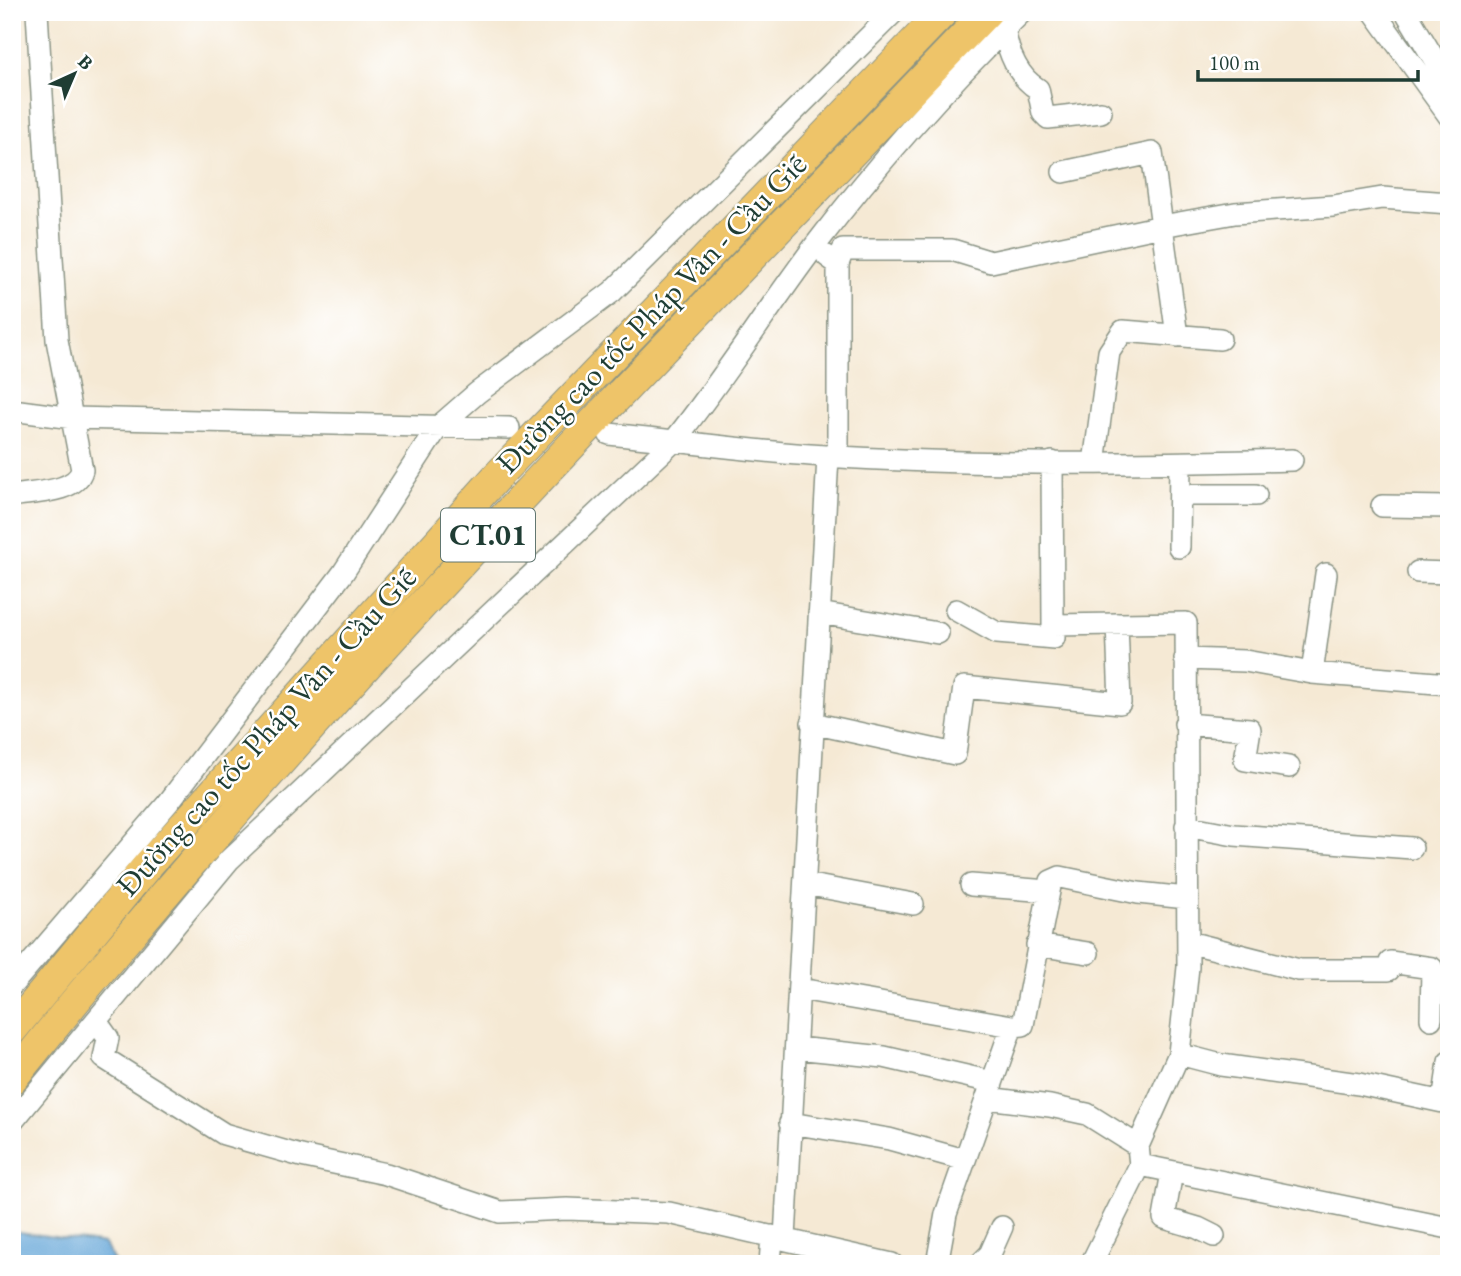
<svg xmlns="http://www.w3.org/2000/svg" width="1461" height="1276" font-family="'EB Garamond',serif">
<rect width="100%" height="100%" fill="#fff"/>
<filter id="ink" filterUnits="userSpaceOnUse"><feTurbulence type="fractalNoise" baseFrequency=".0143" numOctaves="2"/><feDisplacementMap in="SourceGraphic" scale="14" xChannelSelector="R" yChannelSelector="G"/><feConvolveMatrix kernelMatrix="1 2 1 2 8 2 1 2 1" color-interpolation-filters="sRGB"/></filter>
<filter id="wash" filterUnits="userSpaceOnUse"><feTurbulence type="fractalNoise" baseFrequency=".00686" numOctaves="4" result="noise"/><feDisplacementMap in="SourceGraphic" scale="28" xChannelSelector="R" yChannelSelector="G"/><feGaussianBlur stdDeviation="1.57" result="paint"/><feColorMatrix in="noise" values="0 0 0 0 0 0 0 0 0 0 0 0 0 0 0 0 0 1.4 0 .05"/><feComposite in="paint" operator="in"/></filter>
<g filter="url(#wash)">
<rect width="100%" height="100%" fill="#f5e9d4"/>
<path fill="#63a5d7" stroke="#417186" stroke-width="2" d="M12 1231 105 1244 115 1264H12Z"/>
</g>
<g filter="url(#ink)">
<g fill="none" stroke-linecap="round" stroke-linejoin="round">
<g stroke="#8a9384" stroke-width="24">
<path id="minor" d="M1374 12 1449 116
M1406 12 1449 84
M1004 29C1008 52 1018 77 1038 89L1043 113 1048 118 1101 112
M1063 172 1152 153 1162 226 1235 213 1333 206 1382 198 1449 203
M827 256 838 264V457
M838 264 843 250H952L991 262 1162 226 1177 336
M12 410 73 418 509 428
M609 434C681 441 753 452 825 456 980 466 1137 464 1292 460
M1052 462 1053 625
M1094 463 1109 352 1123 331 1220 339
M1180 495H1256
M12 496C33 492 76 493 82 470L57 340 37 12
M1382 506 1449 507
M1179 547 1180 463
M1418 572 1449 573
M956 610 997 633 1054 638 1053 625 1186 623 1188 967 1179 1054 1138 1146 1140 1165 1091 1264
M819 613 938 633
M1185 659 1245 661 1312 673 1449 684
M1312 673 1326 574
M812 723 955 754 964 687 1120 703 1117 624
M1185 724 1250 729 1245 760 1289 767
M1186 826 1234 835 1412 848
M805 884 913 904
M971 885 1048 891
M1188 942 1299 970H1389L1390 962 1432 968 1431 1019
M1037 945 1088 953
M12 985 168 803 343 573 438 427 477 393 612 292 894 12
M800 989 1012 1026 1023 1025 1051 881 1060 877 1138 893 1187 898
M96 1021 108 1038 104 1058 224 1134 301 1156 386 1174 500 1212 567 1209 669 1213 892 1264
M796 1048 884 1057 992 1082
M1179 1054 1221 1065 1359 1084 1443 1102 1449 1062
M987 1098 1050 1106 1087 1114 1138 1146
M12 1122 229 860 674 441C725 377 766 311 814 247 877 164 947 85 1022 12
M790 1123 889 1139 965 1160
M1140 1165 1449 1228
M1172 1172 1164 1218 1198 1228 1214 1236
M785 1238 828 457
M770 1264 772 1236
M937 1264 946 1214 1012 1026
M980 1264 990 1254 1002 1227"/>
</g>
<g stroke="#8a9384" stroke-width="32">
<path id="highway" d="M12 1030 148 865 499 474 943 12
M12 1079C313 702 654 360 987 12"/>
</g>
<use href="#minor" stroke="#fff" stroke-width="21"/>
<use href="#highway" stroke="#eec469" stroke-width="30"/>
</g>
</g>
<g text-anchor="middle" stroke-width="5" stroke-linejoin="round" paint-order="stroke">
<rect fill="#fff" stroke="#627771" stroke-width="2" x="441" y="508.5" width="94" height="53" rx="5"/>
<g font-size="30" font-weight="bold" fill="#1f3d34">
<text x="488" y="545">CT.01</text>
</g>
<g font-size="32" fill="#1f3d34" stroke="#fff">
<text transform="translate(651 313) rotate(-46)" y="11">Đường cao tốc Pháp Vân - Cầu Giẽ</text>
<text transform="translate(266 731) rotate(-48)" y="11">Đường cao tốc Pháp Vân - Cầu Giẽ</text>
</g>
</g>
<rect width="1461" height="1276" fill="none" stroke="#fff" stroke-width="42"/>
<g transform="translate(74 74) rotate(44)" stroke="#ffffff" stroke-width="5" paint-order="stroke">
<path d="M0-5L12 26L0 18L-12 26Z" fill="#1f3d34"/>
<text y="-10" font-size="19" font-weight="bold" text-anchor="middle" fill="#1f3d34">B</text>
</g>
<path d="M1198 70v10h220v-10" fill="none" stroke="#1f3d34" stroke-width="3.5"/>
<text x="1209" y="70" font-size="21" fill="#1f3d34" stroke="#ffffff" stroke-width="5" paint-order="stroke">100 m</text>
</svg>
